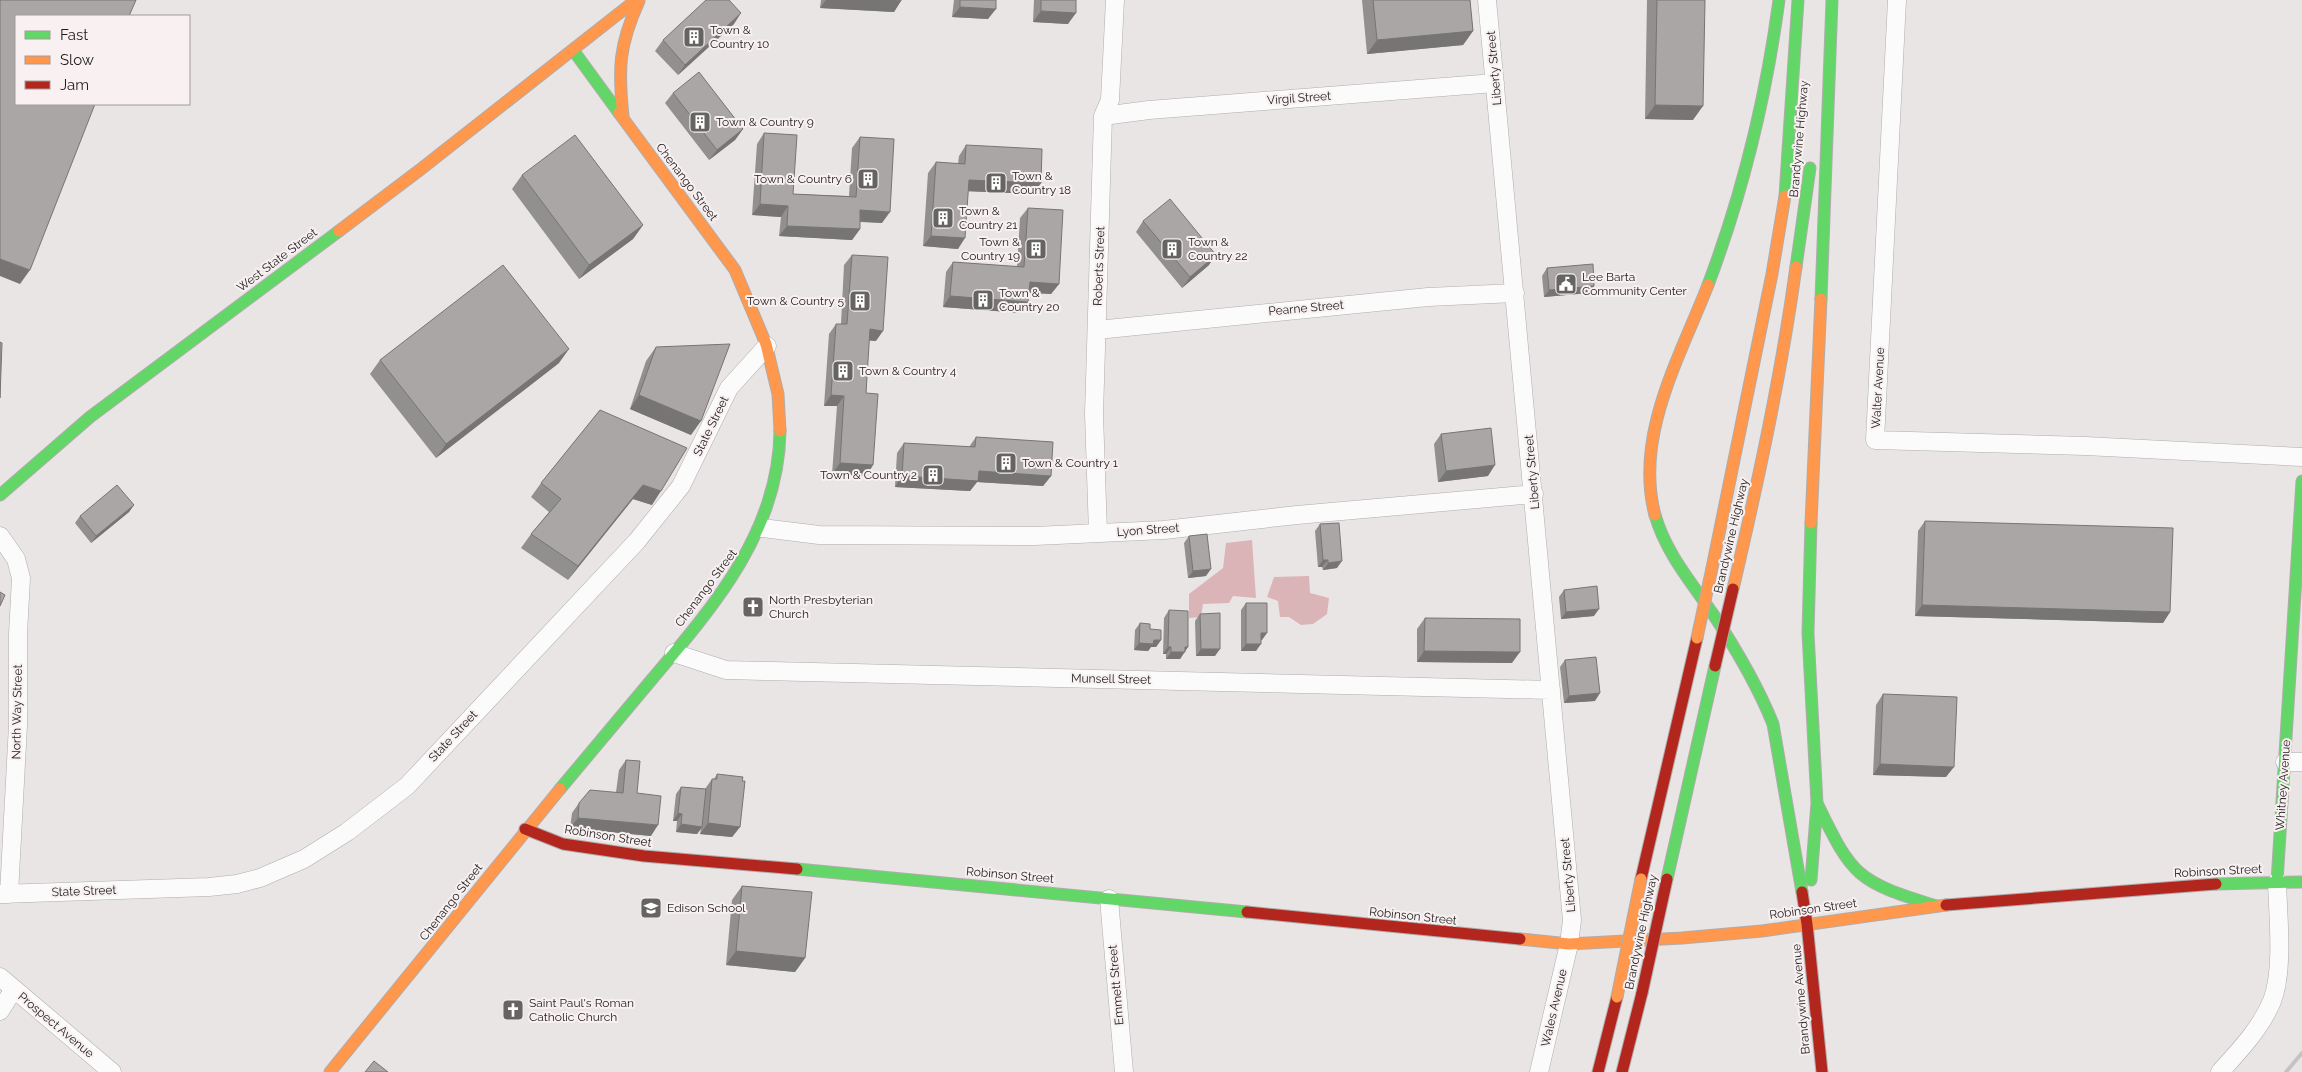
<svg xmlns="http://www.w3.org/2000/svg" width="2302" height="1072" font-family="Raleway,sans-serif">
<rect width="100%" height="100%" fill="#e9e5e5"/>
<path fill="#dbb4b8" d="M1252 540 1256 598 1233 596 1229 603 1203 604 1201 617 1189 618V594L1223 568 1226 543Z
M1309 576 1310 593 1329 598 1327 614 1313 624 1301 625 1289 617H1280L1278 601 1267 597 1274 577Z"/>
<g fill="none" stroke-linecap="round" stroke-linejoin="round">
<g stroke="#b0acac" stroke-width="19">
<path id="street" d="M1487 0 1572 920 1569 944 1539 1072
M1897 0 1875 440 2085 446 2302 457
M1103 116 1149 110 1495 83
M1097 330 1428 297 1515 293
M762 528 819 535 1035 536 1164 530 1297 515 1534 494
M1098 533 1094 414 1103 116 1110 100 1115 0
M0 536 16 559 21 578 18 634V725L9 894
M674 653 726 670 1551 690
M2285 762H2302
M0 894 209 887 237 884 260 878 304 859 347 832 407 786 637 541 681 486 729 388 767 346
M1109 899 1124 1072
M0 977 112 1072
M0 1011 14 989
M2220 1072C2239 1051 2261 1028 2272 1001 2284 970 2278 916 2277 882"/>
</g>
<g stroke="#b0acac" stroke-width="13">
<path id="fast" d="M573 50 619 113
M1785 196 1798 0
M1796 267 1810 168
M1708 285C1743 192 1766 98 1779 0
M1821 299 1832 0
M0 495 90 417 339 231
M1655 515C1666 553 1691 582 1713 614 1736 649 1757 684 1773 724L1802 892
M560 789C591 752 622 715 653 678 714 606 779 531 780 431
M1817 803C1853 878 1857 881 1936 906
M797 869 1247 912
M1667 879 1715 666
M1811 880 1817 803 1808 633 1811 523
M2277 882 2302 481
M2216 884 2302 882"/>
</g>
<g stroke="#b0acac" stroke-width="13">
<path id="slow" d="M619 113 735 270 766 344 778 394 780 431
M623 116C618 68 619 45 639 1
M339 231 421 169 636 0
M1655 515C1634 436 1680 357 1708 285
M1811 523 1821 299
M1712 568 1772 274 1785 196
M1733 589C1758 482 1781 376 1796 267
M1520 939 1569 944 1682 938 1762 931 1946 905
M330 1072 560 789"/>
</g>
<g stroke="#b0acac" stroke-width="13">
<path id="jam" d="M525 829 563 844 644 856 797 869
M1641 879 1697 638
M1802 892 1807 924 1822 1072
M1946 905 2216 884
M1247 912 1520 939
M1598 1072 1617 997
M1622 1072 1642 993"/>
</g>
<use href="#street" stroke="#fcfbfb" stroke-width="18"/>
<use href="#fast" stroke="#63d668" stroke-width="11"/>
<use href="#slow" stroke="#ff974d" stroke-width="11"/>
<use href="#jam" stroke="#b3261e" stroke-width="11"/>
<path stroke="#c4c2c2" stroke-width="4" d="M2286 1072 2302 1053"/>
<g stroke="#b0acac" stroke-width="13" stroke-linecap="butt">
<path id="slow-bridge" d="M1697 638 1712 568
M1617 997 1641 879"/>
</g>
<g stroke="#b0acac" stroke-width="13" stroke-linecap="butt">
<path id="jam-bridge" d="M1715 666 1733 589
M1642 993 1667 879"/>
</g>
<use href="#slow-bridge" stroke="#ff974d" stroke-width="11"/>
<use href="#jam-bridge" stroke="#b3261e" stroke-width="11"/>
</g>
<path fill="#928f8f" d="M821 0H901L894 12 820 8Z
M954 0H996L988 19 952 17Z
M1034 0H1076L1068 24 1033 22Z
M1362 0H1470L1473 31 1463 45 1367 54Z
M1647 0H1705L1693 120 1645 119Z
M734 24 678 75 655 51 663 40Z
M673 93 743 129 735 140 709 160 665 103Z
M764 133 793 194 849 196 852 148 860 137 882 223 860 222V229L852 240 779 236 781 217 752 215 757 144Z
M966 145 1041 183 1033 194 968 191 958 249 923 246 928 173 936 162 958 164 959 156Z
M522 175 643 225 633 239 579 279 512 189Z
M1028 208 1059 284 1051 294 1029 293 1021 313 943 307 946 272 953 262 1017 267 1020 218Z
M1143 221 1209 265 1182 288 1136 232Z
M852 255 876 341 869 340 866 393 873 465 866 476 832 474 837 406H824L829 334 836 324H841L844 265Z
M1547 268 1594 286 1589 293 1544 297 1542 276Z
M656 347 691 435 630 409 646 361Z
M380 360 559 363 436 458 370 374Z
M600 410 652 505 633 499 568 580 521 548 531 534 549 512 531 497 541 483Z
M1441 434 1488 476 1438 482 1434 444Z
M976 437 1051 476 1043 486 977 482 970 491 895 487 897 453 904 443 969 447Z
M134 505 129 512 91 543 75 523 80 516Z
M1925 521 2170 612 2163 623 1915 616 1918 531Z
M1320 524 1337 568 1323 570 1322 567H1318L1315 531Z
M1189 536 1206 576 1188 578 1184 543Z
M1564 590 1594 616 1561 619 1559 597Z
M1246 603 1262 640H1261L1256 651H1241V610Z
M1169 610 1185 651 1180 659H1166V654H1163L1164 618Z
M1200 614 1215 656H1196L1195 621Z
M1425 618 1512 663 1417 662V629Z
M1140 623 1161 640 1156 647H1151L1148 651 1134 650 1135 630Z
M1565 660 1595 701 1564 703 1560 667Z
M1883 694 1946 777 1873 775 1876 705Z
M626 760 651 836 570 828 572 813 579 803 616 792 619 770Z
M717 774 740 827 732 837 700 834 701 829 697 834 676 832 677 821H673L676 794 681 787 705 789 712 779H714Z
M742 886 805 958 795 972 726 965 732 900Z"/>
<path fill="#777474" d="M826 0H879L901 1 894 12 820 8Z
M960 7 996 9 988 19 952 17Z
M1041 11 1076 13 1068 24 1033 22Z
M741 13 734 24 678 75 685 65Z
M1473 31 1463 45 1367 54 1377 40Z
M1655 105 1703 106 1693 120 1645 119Z
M743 129 735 140 709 160 717 150Z
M969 180 1041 183 1033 194 962 191Z
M760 204 788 206 781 217 752 215Z
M860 210 890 212 882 223 853 221Z
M643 225 633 239 579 279 589 265Z
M787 226 860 229 852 240 779 236Z
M931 236 965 238 958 249 923 246Z
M1216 255 1209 265 1182 288 1190 277Z
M0 259 30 270 20 284 0 276Z
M1030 282 1059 284 1051 294 1022 292Z
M1594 286 1589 293 1544 297 1549 290Z
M950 296 1028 302 1021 313 943 307Z
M870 329 883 331 876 341 862 340Z
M569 349 559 363 436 458 446 444Z
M639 395 701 421 691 435 630 409Z
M831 395 844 396 837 406H824Z
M840 463 873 465 866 476 832 474Z
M1495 465 1488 476 1438 482 1446 471Z
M979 471 1051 476 1043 486 977 482 970 491 895 487 902 476Z
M643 485 661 491 652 505 633 499 568 580 578 566Z
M134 505 129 512 91 543 96 536Z
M1323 560H1328L1322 567H1318Z
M1342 561 1337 568 1323 570 1328 563Z
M1211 569 1206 576 1188 578 1193 571Z
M1922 605 2170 612 2163 623 1915 616Z
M1599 609 1594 616 1561 619 1566 612Z
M1261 633H1267L1262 640H1256Z
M1154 640H1161L1156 647H1151L1148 651 1134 650 1139 643Z
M1246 644H1261L1256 651H1241Z
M1168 647H1171L1166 654H1163Z
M1185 647H1188L1180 659H1166L1171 652Z
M1201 649H1220L1215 656H1196Z
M1424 651 1520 652 1512 663 1417 662Z
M1600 693 1595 701 1564 703 1569 696Z
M1880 764 1954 767 1946 777 1873 775Z
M678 813 682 814 677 821H673Z
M578 818 658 825 651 836 570 828Z
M708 823 740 827 732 837 700 834Z
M681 824 702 827 697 834 676 832Z
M736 951 805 958 795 972 726 965Z"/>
<path fill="#aaa6a6" stroke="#777474" d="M0 0H136L129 16H16V104H95L30 270 0 259Z
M706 0H729L741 13 685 65 663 40Z
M879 0H901V1Z
M960 0H996V9L960 7Z
M1041 0H1076V13L1041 11Z
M1373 0H1470L1473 31 1377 40Z
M1657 0H1705L1703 106 1655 105Z
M699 72 743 129 717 150 673 93Z
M764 133 797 135 793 194 856 197 860 137 894 139 890 212 860 210V229L787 226 788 206 760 204Z
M575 135 643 225 589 265 522 175Z
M966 145 1042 149 1041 183 969 180 965 238 931 236 936 162 965 164Z
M1170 199 1216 255 1190 277 1143 221Z
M1028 208 1063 210 1059 284 1030 282 1028 302 950 296 953 262 1024 267Z
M852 255 888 257 883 331 870 329 866 393 878 394 873 465 840 463 844 396 831 395 836 324H847Z
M1593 264 1594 286 1549 290 1547 268Z
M503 265 569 349 446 444 380 360Z
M0 342 2 343 0 398Z
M730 344 701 421 639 395 656 347Z
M600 410 687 448 661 491 643 485 578 566 531 534 561 499 541 483Z
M1491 428 1495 465 1446 471 1441 434Z
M976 437 1053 442 1051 476 979 471 978 481 902 476 904 443 975 447Z
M117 485 134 505 96 536 80 516Z
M1925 521 2173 528 2170 612 1922 605Z
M1339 523 1342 561 1328 563V560H1323L1320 524Z
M1207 534 1211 569 1193 571 1189 536Z
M1597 586 1599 609 1566 612 1564 590Z
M0 592 5 595 0 606Z
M1246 603H1267V633H1261V644H1246Z
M1169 610 1188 611V647H1185V652H1171V647H1168Z
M1220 613V649H1201L1200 614Z
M1425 618 1520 619V652L1424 651Z
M1140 623 1150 624V629L1161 630V640H1154L1153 644 1139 643Z
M1596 657 1600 693 1569 696 1565 660Z
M1883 694 1957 697 1954 767 1880 764Z
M626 760 640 761 637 793 661 796 658 825 578 818 579 803 590 790 623 793Z
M717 774 743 777 742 781H745L740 827 708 823 712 779H717Z
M681 787 706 789 702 827 681 824 682 814 678 813Z
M742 886 812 892 805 958 736 951Z
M374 1061 388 1072H365Z"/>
<defs>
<g id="building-square" transform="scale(1.125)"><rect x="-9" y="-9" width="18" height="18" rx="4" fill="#666363" stroke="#f8f0f1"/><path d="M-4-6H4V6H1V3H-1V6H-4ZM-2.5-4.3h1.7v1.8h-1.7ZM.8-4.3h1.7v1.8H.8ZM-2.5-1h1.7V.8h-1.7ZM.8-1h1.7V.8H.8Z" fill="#fff"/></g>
<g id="civic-square" transform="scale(1.125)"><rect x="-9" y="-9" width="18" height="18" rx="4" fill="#666363" stroke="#f8f0f1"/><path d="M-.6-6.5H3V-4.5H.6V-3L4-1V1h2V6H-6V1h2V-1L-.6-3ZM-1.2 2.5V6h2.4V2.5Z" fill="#fff"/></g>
<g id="church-square" transform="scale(1.125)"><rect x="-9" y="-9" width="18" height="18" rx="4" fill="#666363" stroke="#f8f0f1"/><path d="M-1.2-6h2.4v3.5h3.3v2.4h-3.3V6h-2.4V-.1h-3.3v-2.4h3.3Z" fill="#fff"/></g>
<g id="school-square" transform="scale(1.125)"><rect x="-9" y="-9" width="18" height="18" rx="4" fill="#666363" stroke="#f8f0f1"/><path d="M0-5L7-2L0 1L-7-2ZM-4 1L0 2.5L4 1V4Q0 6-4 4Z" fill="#fff"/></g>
</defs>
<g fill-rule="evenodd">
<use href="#building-square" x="694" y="37"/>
<use href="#building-square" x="700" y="122"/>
<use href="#building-square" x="868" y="179"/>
<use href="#building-square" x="996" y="183"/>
<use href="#building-square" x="943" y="218"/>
<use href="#building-square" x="1036" y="249"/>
<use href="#building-square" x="1172" y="249"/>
<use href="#civic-square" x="1566" y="284"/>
<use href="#building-square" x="983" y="300"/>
<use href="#building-square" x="860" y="301"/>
<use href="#building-square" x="843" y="371"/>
<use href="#building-square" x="1006" y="463"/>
<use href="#building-square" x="933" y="475"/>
<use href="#church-square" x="753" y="607"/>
<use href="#school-square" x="651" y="908"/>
<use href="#church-square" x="513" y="1010"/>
</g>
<g text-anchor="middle" stroke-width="4" stroke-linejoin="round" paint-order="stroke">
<g font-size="12" fill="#1f1d1d" stroke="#f8f0f1" text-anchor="start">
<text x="710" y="34">Town &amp;<tspan x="710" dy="14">Country 10</tspan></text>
<text x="716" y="126">Town &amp; Country 9</text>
<text x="1012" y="180">Town &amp;<tspan x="1012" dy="14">Country 18</tspan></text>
<text x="852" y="183" text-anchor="end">Town &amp; Country 6</text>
<text x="959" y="215">Town &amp;<tspan x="959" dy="14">Country 21</tspan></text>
<text x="1020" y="246" text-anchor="end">Town &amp;<tspan x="1020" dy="14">Country 19</tspan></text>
<text x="1188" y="246">Town &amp;<tspan x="1188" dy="14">Country 22</tspan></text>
<text x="1582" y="281">Lee Barta<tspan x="1582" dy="14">Community Center</tspan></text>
<text x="999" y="297">Town &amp;<tspan x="999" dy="14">Country 20</tspan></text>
<text x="844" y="305" text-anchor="end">Town &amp; Country 5</text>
<text x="859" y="375">Town &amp; Country 4</text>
<text x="1022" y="467">Town &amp; Country 1</text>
<text x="917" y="479" text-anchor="end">Town &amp; Country 2</text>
<text x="769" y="604">North Presbyterian<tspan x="769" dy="14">Church</tspan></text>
<text x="667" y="912">Edison School</text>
<text x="529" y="1007">Saint Paul's Roman<tspan x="529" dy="14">Catholic Church</tspan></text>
</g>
<g font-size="12" fill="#1f1d1d" stroke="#f8f0f1">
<text transform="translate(1494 68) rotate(-95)" y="4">Liberty Street</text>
<text transform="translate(1299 98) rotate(-4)" y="4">Virgil Street</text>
<text transform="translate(1799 139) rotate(-85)" y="4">Brandywine Highway</text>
<text transform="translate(687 182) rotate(53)" y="4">Chenango Street</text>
<text transform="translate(277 260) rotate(-37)" y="4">West State Street</text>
<text transform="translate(1099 266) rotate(-88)" y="4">Roberts Street</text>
<text transform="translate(1306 308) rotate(-5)" y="4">Pearne Street</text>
<text transform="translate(1878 388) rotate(-87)" y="4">Walter Avenue</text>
<text transform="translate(711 426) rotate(-64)" y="4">State Street</text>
<text transform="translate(1532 472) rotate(-95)" y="4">Liberty Street</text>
<text transform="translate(1148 530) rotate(-4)" y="4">Lyon Street</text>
<text transform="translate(1731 536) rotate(-77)" y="4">Brandywine Highway</text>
<text transform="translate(706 588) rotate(-53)" y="4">Chenango Street</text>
<text transform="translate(1111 679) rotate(1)" y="4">Munsell Street</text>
<text transform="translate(17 712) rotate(-89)" y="4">North Way Street</text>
<text transform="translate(453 736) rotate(-47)" y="4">State Street</text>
<text transform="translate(2283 785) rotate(-86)" y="4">Whitney Avenue</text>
<text transform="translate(608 836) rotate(9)" y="4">Robinson Street</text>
<text transform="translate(2218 871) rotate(-3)" y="4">Robinson Street</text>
<text transform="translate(1010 875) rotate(5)" y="4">Robinson Street</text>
<text transform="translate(1568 875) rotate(-95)" y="4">Liberty Street</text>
<text transform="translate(84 891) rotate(-2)" y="4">State Street</text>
<text transform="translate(451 902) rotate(-52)" y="4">Chenango Street</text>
<text transform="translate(1813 909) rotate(-8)" y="4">Robinson Street</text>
<text transform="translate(1413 916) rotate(6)" y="4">Robinson Street</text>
<text transform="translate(1641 932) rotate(-78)" y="4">Brandywine Highway</text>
<text transform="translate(1116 985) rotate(-95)" y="4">Emmett Street</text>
<text transform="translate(1801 999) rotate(-95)" y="4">Brandywine Avenue</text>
<text transform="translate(1554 1008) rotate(-77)" y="4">Wales Avenue</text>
<text transform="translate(56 1025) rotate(40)" y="4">Prospect Avenue</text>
</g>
</g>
<rect x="15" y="15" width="175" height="90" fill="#f8f0f1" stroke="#a19c9c"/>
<rect x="25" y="31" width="25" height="8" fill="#63d668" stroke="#a19c9c"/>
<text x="60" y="40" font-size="15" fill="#1f1d1d">Fast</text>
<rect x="25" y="56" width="25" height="8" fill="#ff974d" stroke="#a19c9c"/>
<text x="60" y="65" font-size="15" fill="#1f1d1d">Slow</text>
<rect x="25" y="81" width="25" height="8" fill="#b3261e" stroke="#a19c9c"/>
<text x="60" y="90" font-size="15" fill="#1f1d1d">Jam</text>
</svg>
